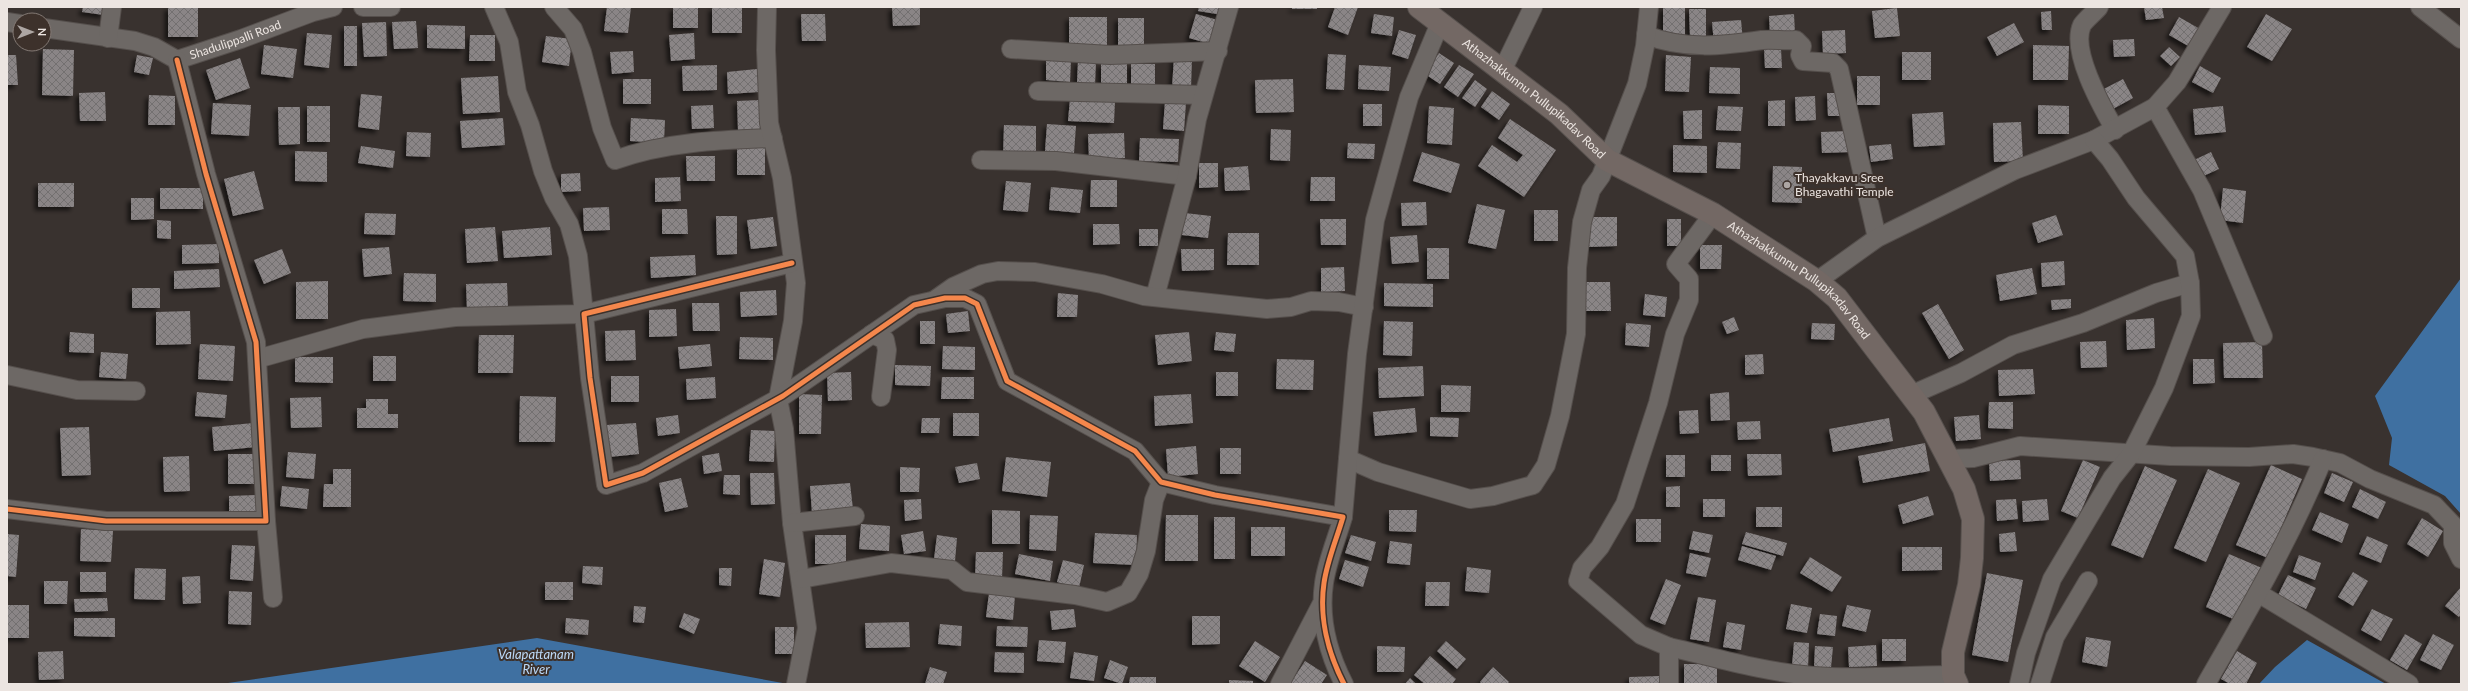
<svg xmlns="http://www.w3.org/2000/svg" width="2468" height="691" font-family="Lato,sans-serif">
<defs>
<pattern id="building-cross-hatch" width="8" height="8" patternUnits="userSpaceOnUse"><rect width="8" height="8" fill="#8a8586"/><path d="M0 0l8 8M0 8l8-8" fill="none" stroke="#736f6f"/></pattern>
<filter id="shadow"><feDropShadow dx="-3.5" dy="3.5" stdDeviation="2" flood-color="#0009"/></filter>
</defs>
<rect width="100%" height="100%" fill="#39322f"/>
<path fill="#3f70a1" d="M2461 278V514L2445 496 2389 465 2392 438 2375 396Z
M537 638 788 684H221Z
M2307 640 2386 684H2259L2275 667Z"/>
<path fill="url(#building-cross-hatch)" filter="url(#shadow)" d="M83 7H105L104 15 82 12Z
M168 7H198V37H168Z
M607 7H631L628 33 604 31Z
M673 7H698V28H673Z
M712 7H742V33H712Z
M892 7H920V25L893 26Z
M1199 7H1224L1223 15 1198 11Z
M1292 7H1317V9H1292Z
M1335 7H1358L1348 35 1328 27Z
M1663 7H1685V35L1663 36Z
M2144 7H2162L2164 18 2146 20Z
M1897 8 1900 36 1875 38 1872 11Z
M1689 9H1706V36L1690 37Z
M2051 11 2052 30H2042L2041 12Z
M801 14H825L826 41H802Z
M1196 14 1221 21 1214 45 1189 38Z
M1374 14 1394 17 1392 36 1371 33Z
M1794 14 1795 33 1770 35 1769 16Z
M2266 14 2292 29 2272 61 2247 47Z
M1069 17H1107V51H1069Z
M2179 17 2200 29 2190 47 2169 35Z
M1118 18H1144V50H1118Z
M1741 20 1743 41 1714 44 1712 22Z
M416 21 418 48 394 49 392 22Z
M386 22 387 56 364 57 362 23Z
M2014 23 2024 42 1997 56 1987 37Z
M427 25 465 26V49L427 48Z
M344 26H357V66H344Z
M1399 30 1416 35 1408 59 1392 54Z
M1845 30 1846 53 1823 54 1822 31Z
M307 33 332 35 329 68 304 65Z
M694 33 695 59 671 61 669 35Z
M470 35H495V61H469Z
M546 36 572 39 569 66 542 62Z
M2134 39 2135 56 2114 57 2113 40Z
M264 45 297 49 293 78 261 74Z
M2033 45 2069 46 2068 80H2033Z
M2169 47 2180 57 2171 66 2160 56Z
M1764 48H1781L1782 68H1765Z
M43 49 74 50 73 96 42 95Z
M633 51 634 72 612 74 610 52Z
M1902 52H1931V80H1902Z
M1439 53 1454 63 1440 84 1425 74Z
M1328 54 1346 55 1344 90 1326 89Z
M7 55H16L18 85H7Z
M137 55 153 58 149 75 134 72Z
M1666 55 1691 57 1689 92 1665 91Z
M1174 57 1192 59 1191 89 1172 88Z
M240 58 250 88 216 100 206 70Z
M1046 59 1071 60 1070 82 1046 80Z
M1078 61 1096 62 1095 84 1077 83Z
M1101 64H1127V84H1101Z
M1131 64H1155V86H1131Z
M717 65V90L683 91 682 66Z
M1359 65 1391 67 1389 91 1358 89Z
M1459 65 1474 74 1458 97 1444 87Z
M2200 66 2221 78 2213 93 2192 82Z
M1710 67 1740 68V94L1709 93Z
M757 69 759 92 728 94 727 72Z
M498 76 500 112 463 114 461 78Z
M1857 76H1880V105H1857Z
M623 79H651V104H623Z
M1293 79 1294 112 1256 113 1255 80Z
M2123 79 2133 98 2113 109 2102 90Z
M1475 80 1487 89 1475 107 1462 98Z
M1492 91 1510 104 1499 120 1481 107Z
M105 92 106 121H80L79 93Z
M1827 93H1842V116H1828Z
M361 94 382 96 379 130 358 127Z
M149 95 175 96V125H148Z
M1815 96 1816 120 1796 121 1795 97Z
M1070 99 1115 101 1114 123 1068 121Z
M760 100 761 129 738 130 737 101Z
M1785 100V126H1768V101Z
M1165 101 1186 103 1184 131 1163 129Z
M213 103 251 105 249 136 211 134Z
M1363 104H1382V126H1363Z
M713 105 714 128 692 129 691 106Z
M2038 105 2069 106V134H2038Z
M307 106H330V142H307Z
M1429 106 1454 108 1452 145 1427 143Z
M1718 106 1743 107 1741 131 1716 130Z
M2223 106 2226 132 2195 135 2193 109Z
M278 107H300V144L279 145Z
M1702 110V139H1684L1683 111Z
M1943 112 1945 145 1914 147 1912 114Z
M503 118 505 145 462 148 460 121Z
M631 118 665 120 664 143 630 141Z
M1510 119 1556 150 1524 197 1478 166 1492 145 1517 162 1523 155 1498 138Z
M2021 122 2023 161 1994 162 1993 123Z
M1047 124 1076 126 1074 153 1045 151Z
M1004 125 1036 126V156H1003Z
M1271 129 1291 130 1290 161 1270 160Z
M1850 131 1851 152 1822 153 1821 132Z
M407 132 431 133 430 157 406 156Z
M1124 133 1125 158 1089 159 1088 134Z
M1140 138 1179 139 1178 162 1139 161Z
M1718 142 1741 143 1740 169 1716 168Z
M1348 143 1375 144 1374 159 1347 158Z
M1891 144 1893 159 1871 162 1869 146Z
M1673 145 1707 146V173L1673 172Z
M361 146 395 151 393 168 358 163Z
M737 147 765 148V175H737Z
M295 151 327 152V182L295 181Z
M1422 152 1460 164 1451 193 1413 181Z
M2211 152 2219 169 2199 178 2192 161Z
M686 156H715V181H687Z
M1199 163H1218V187L1199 188Z
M1248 166 1250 190 1225 191 1224 168Z
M1773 166 1802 167V203L1772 202Z
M254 171 264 209 233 216 224 179Z
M580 173 581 191 561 192V174Z
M680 177 681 201 655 202V178Z
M1311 177H1335V201H1310Z
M1091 180H1117V207H1090Z
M1006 181 1031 183 1028 212 1003 210Z
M38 183H74V207H38Z
M1051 187 1083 190 1080 213 1049 210Z
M160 188H203V209H160Z
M2223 188 2246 191 2243 223 2220 220Z
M131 198H154V219L131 220Z
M1426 202 1427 225 1402 226 1401 203Z
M1477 204 1505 210 1496 249 1468 243Z
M609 207 610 230 584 231 583 208Z
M662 209H687L688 234H662Z
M1534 210H1558V241H1534Z
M365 213 396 214 395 235 364 234Z
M1185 213 1211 216 1208 238 1182 235Z
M2056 215 2063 235 2038 243 2032 223Z
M716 216H737V254L717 255Z
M773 217 777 246 751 249 747 220Z
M1589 217H1617V246L1589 247Z
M1320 219H1346V245H1321Z
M1667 219H1681V246H1667Z
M157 220 171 221V239L157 238Z
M1093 224H1119L1120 244 1093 245Z
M495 227 498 261 467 263 465 229Z
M550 227 552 255 504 258 502 231Z
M1139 229H1158V246H1139Z
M1228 233H1259V265H1227Z
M1417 235 1419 262 1392 264 1390 237Z
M219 244V263L182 264V245Z
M1700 245H1722L1721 269H1700Z
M389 247 392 274 364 277 362 249Z
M1427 248H1449V279H1427Z
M282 249 291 273 264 284 254 260Z
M1181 249H1214V270L1182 271Z
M695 255 696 275 651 278 650 257Z
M2064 261 2065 285 2042 287 2041 263Z
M1344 267 1345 291 1321 292V268Z
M2032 268 2037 294 2000 301 1996 275Z
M219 269 220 287 174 289V271Z
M404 273 436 274V302L403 301Z
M328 281V319H296V282Z
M1585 282H1610L1611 311H1585Z
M507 283 508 308 467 310 466 284Z
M1384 283 1433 284V307L1384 306Z
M132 288H160V308H132Z
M776 290 777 315 741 317 740 292Z
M1058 293 1078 295 1077 317H1057Z
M1645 294 1667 297 1665 317 1643 315Z
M2071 299V308L2052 310 2051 300Z
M692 303H719L720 331H693Z
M1938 304 1964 350 1949 359 1922 313Z
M676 309 677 336 649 337V310Z
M190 311 191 344 156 345V312Z
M968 311 970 331 948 333 946 314Z
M1734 317 1739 330 1727 334 1722 322Z
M2154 318 2155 348 2127 350 2126 320Z
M920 321H935V344H920Z
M1384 321 1413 322 1412 356 1383 355Z
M1626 323 1651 325 1649 347 1625 345Z
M1812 323 1835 324 1834 340 1811 339Z
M635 330 636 360 606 361 605 331Z
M70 332 94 334V353L69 352Z
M1189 332 1192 361 1158 365 1155 335Z
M1216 332 1236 334 1234 352 1214 350Z
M479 335H514L513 373H478Z
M740 337 773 338V360L739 359Z
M2106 341 2107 367 2081 368 2080 342Z
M2262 342 2263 378H2224L2223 343Z
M200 344 235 346 233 381 198 379Z
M710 344 712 366 680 369 678 347Z
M943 346 975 347V370L942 369Z
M101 352 128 354 126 379 99 377Z
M1763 354 1764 374 1745 375V355Z
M373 356H396V381H373Z
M295 357H333V383L295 382Z
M1277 359 1314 360 1313 390 1276 389Z
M2193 359H2214L2215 383 2193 384Z
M895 365 931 366 930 386 895 385Z
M1423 366 1424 396 1379 398 1378 368Z
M2033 369 2035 394 1999 396 1998 370Z
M851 372 852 400 828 401 827 373Z
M1216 372H1238V396H1216Z
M611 376H639V402H611Z
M715 377 716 398 687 400 686 379Z
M942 377H974V399H941Z
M1441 385 1471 386 1470 412H1441Z
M197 392 227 395 225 418 195 416Z
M1729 392 1730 420 1711 421 1710 394Z
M799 394 822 395 821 434H799Z
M1191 394 1193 423 1155 426 1154 396Z
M520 396 556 397 555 442H519Z
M321 397 322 427 291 428 290 398Z
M366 399H388V414H398V428H357V408H366Z
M1989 402H2013V429L1988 428Z
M1415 408 1417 432 1375 436 1373 412Z
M1698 410 1699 433 1680 434 1679 411Z
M953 413H979V436H953Z
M678 415 680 433 658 436 656 418Z
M1979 415 1981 439 1956 441 1954 417Z
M1430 417 1459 418 1458 437 1430 436Z
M922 418H940L939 433H921Z
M1889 418 1893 441 1833 452 1829 429Z
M1760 421 1761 439 1738 440 1737 422Z
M253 423 256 447 214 451 212 427Z
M636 423 639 454 609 457 606 425Z
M89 427 91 475 62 476 60 428Z
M751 430 775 431 774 462 749 461Z
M1925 443 1930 471 1863 483 1858 456Z
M1196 446 1198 474 1168 477 1166 449Z
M1220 448H1241V474H1220Z
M288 452 316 454 314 479 286 477Z
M719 453 722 471 704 474 702 456Z
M228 454H254V484H228Z
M1747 454H1781L1782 475 1748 476Z
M1666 455H1685V477H1666Z
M1711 455H1731V471H1711Z
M189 456 190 491 164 492 163 457Z
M1006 457 1051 462 1047 497 1002 491Z
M2020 460 2021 479 1990 481 1989 461Z
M2083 460 2100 467 2078 518 2061 511Z
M977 463 980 479 959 483 955 467Z
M2271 465 2302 479 2268 558 2236 545Z
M2145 466 2177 480 2143 558 2111 545Z
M900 467 920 468 919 492H900Z
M333 469H351V507H323L324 484H333Z
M2208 469 2240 483 2206 562 2174 548Z
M750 473H774L775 504 751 505Z
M2332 473 2353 482 2344 502 2324 493Z
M724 475H740V495L723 494Z
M681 478 688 507 665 512 659 483Z
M850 483 853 509 812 513 810 486Z
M282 486 309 489 307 509 280 506Z
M1680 486V507H1666V487Z
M2360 489 2386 502 2378 519 2352 507Z
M256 495V515H229V496Z
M1928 496 1934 515 1903 524 1898 505Z
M921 499 922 519 905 521 904 500Z
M1703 499H1725V517H1703Z
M2016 499 2018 519 1997 521 1996 500Z
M2047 499 2049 520 2023 522 2022 501Z
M1756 507H1782V527H1756Z
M992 510 1020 511V544H992Z
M1389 510H1417L1416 532 1389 531Z
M2320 512 2349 524 2342 543 2312 530Z
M1030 515 1058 516 1056 551 1029 549Z
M1166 515H1198V561H1165Z
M1214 517H1235V559H1214Z
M2422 518 2443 531 2428 557 2407 544Z
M1636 519H1661V542H1636Z
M861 524 890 526 889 551 859 549Z
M1251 527H1285V556H1251Z
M81 529 113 531 111 562 80 561Z
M923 531 926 551 904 554 901 535Z
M1693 531 1713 535 1709 553 1689 549Z
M1746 532 1787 543 1783 556 1742 544Z
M2015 532 2017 551 2000 552 1999 534Z
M1095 533 1137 535 1136 565 1093 563Z
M7 534 19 535 16 577 7 576Z
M815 535H846V564H815Z
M937 535 957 538 955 561 934 559Z
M1351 535 1376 542 1371 561 1345 553Z
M2367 536 2388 545 2381 563 2359 554Z
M1390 541 1412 544 1410 565 1387 563Z
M232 545 255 546 253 581 230 579Z
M1742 546 1776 556 1771 570 1738 560Z
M1902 547H1942V570L1902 571Z
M976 552H1003L1002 579H975Z
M1690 553 1711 558 1706 577 1686 573Z
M1019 554 1053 561 1050 581 1015 574Z
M2229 554 2262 568 2240 622 2206 607Z
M2299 555 2321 563 2315 580 2293 572Z
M1810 557 1842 577 1832 592 1800 573Z
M764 559 785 563 780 597 759 594Z
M1063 560 1084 565 1079 588 1057 582Z
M1345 560 1369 567 1363 587 1339 579Z
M583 566 603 567 602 585 582 583Z
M1467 567 1491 570 1489 593 1465 591Z
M135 568 166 569 165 600 134 599Z
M719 568H732L731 586 719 585Z
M80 572H106V592H80Z
M2353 572 2368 581 2353 606 2338 597Z
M1987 573 2023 580 2008 662 1972 655Z
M2288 575 2316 588 2306 609 2278 595Z
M200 576 201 603 183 604 182 577Z
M1666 579 1681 585 1665 625 1650 619Z
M44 581H68L67 604H44Z
M545 582H573V600H545Z
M1426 582H1450L1449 606H1425Z
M2461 587V614L2459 617 2445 606Z
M229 591 252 592 251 625 228 624Z
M989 593 1015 596 1013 620 986 617Z
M1698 597 1716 600 1709 642 1690 639Z
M107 598 108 611 75 612 74 599Z
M1791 604 1812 608 1807 633 1786 629Z
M7 605H29V638H7Z
M1847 605 1871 610 1866 632 1842 626Z
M634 606 646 607 644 623 633 622Z
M1074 609 1076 627 1052 630 1050 611Z
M2372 609 2393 619 2381 641 2361 630Z
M684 613 700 619 694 634 679 627Z
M1820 614 1837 616 1835 636 1817 634Z
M1192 616H1220V644L1192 645Z
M74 618H115V637L74 636Z
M566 618 589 620 588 635 565 633Z
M909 622 910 647 866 648 865 623Z
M1727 622 1745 625 1741 650 1723 647Z
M940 624 962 626 961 646 938 644Z
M997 626 1028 627 1027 647 996 646Z
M775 627H794V654H775Z
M2405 634 2422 644 2407 670 2390 660Z
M2433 634 2454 645 2441 670 2420 660Z
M2086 637 2111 641 2107 667 2082 662Z
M1882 639H1906V661H1882Z
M1039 640 1066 642 1064 663 1037 661Z
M1255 641 1280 657 1265 682 1239 666Z
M1446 641 1466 659 1457 669 1437 651Z
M1794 642 1809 643 1808 667 1792 666Z
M1876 645 1877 666 1849 667 1848 647Z
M1377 646 1405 647 1404 672H1377Z
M1815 646 1833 647 1831 668 1814 667Z
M63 651 64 679 39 680 38 652Z
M2237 651 2257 663 2246 684H2230L2221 679Z
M995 652 1024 653V673L994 672Z
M1074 652 1098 656 1094 681 1070 678Z
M1430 656 1456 679 1452 684H1425L1414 675Z
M1110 660 1128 667 1122 684 1104 678Z
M1305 661 1327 675 1321 684H1290Z
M1684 664H1717V683H1684Z
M930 667 947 672 943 684H925Z
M1493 667 1509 682 1507 684H1482L1480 682Z
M1660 676V684H1629V677Z
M1130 677H1156V684H1129Z
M1410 678 1416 684H1405Z
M1229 680 1253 681V684H1229Z"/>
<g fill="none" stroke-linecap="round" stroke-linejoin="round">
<g stroke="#554f4c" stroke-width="20">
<g id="minor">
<path d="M363 7H391"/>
<path d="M554 7 573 29 582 52 602 128 615 160C665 142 719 140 773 138"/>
<path d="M767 7 766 50 769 123 782 178 796 283 793 321 778 399 784 429 792 523 807 628 796 684"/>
<path d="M2099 7C2094 13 2086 19 2082 25 2070 51 2102 107 2115 130"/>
<path d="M2420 7 2461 39"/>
<path d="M7 22 20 24"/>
<path id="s1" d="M44 28 135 41 154 47 177 60 241 39 313 12 333 7"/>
<path d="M1646 35C1684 50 1722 46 1762 40 1773 39 1785 41 1796 40L1802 46 1800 55 1803 61 1833 63 1839 69 1877 238"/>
<path d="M108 38 112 7"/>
<path d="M1011 49 1110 55 1218 51"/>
<path d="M1502 71 1533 7"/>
<path d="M1038 91 1203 95"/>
<path d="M2155 107 2202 190 2263 336"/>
<path d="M981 160 1056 161 1187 176"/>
<path d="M792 263 584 314 590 378 606 485 643 473 783 396 914 305 945 298H965L977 304 1007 381 1135 451 1161 482 1215 495 1343 517C1337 538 1327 561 1324 583 1319 617 1328 653 1344 684"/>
<path d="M1817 281 1877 238 2015 170 2094 140 2155 107 2177 82 2222 7"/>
<path d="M1155 297 1187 176 1197 119 1229 7"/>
<path d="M936 299 953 287 982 274 998 271 1035 272 1102 284 1144 296 1267 309 1291 307 1311 301 1339 302 1364 307"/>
<path d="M872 334 885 340 887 350 881 397"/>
<path d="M257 359 363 329 455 317 584 314 578 256 569 224 554 198 543 171 530 125 517 92 509 42 494 7"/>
<path d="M7 375 77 390 136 391"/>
<path d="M1911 395 1961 373 2013 345 2083 323 2156 293 2190 283"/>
<path d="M1348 459 1378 472 1470 499 1493 496 1533 485 1546 465 1560 416 1576 334 1577 268 1582 222 1591 190 1601 176 1637 84 1645 46 1649 7"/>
<path d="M1951 459 1973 458 2020 446 2170 456 2249 457 2293 454 2313 457 2340 463 2370 479 2434 505 2453 525V543L2461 559"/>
<path d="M7 509 106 521H266L256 342 206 174 177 60"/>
<path d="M1343 517 1357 354 1375 220 1409 97 1440 23"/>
<path d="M266 521 273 598"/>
<path d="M792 523 855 516"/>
<path d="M801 579 891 563 952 570 967 582 1075 595 1107 602 1128 593 1139 574 1146 551 1154 500 1161 482"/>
<path d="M2258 593 2409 684"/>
<path d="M1669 647C1717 658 1764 672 1813 676 1860 680 1906 675 1953 675"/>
<path d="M1280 684 1321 605"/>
<path d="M1669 684V647L1641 635 1578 581 1582 568 1600 547 1625 504 1658 403 1675 334 1689 300V279L1676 264 1713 214"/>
<path d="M2019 684 2026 653 2052 579 2112 478 2131 454 2164 388 2191 316 2190 283 2185 256 2136 198 2110 159 2094 140"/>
<path d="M2040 684 2055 637 2088 581"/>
<path d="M2206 684C2248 611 2291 538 2323 459"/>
</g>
</g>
<g stroke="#554f4c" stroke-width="24">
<g id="major">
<path id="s2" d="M1419 7 1559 114 1607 160 1713 214 1817 281 1837 298 1924 412 1964 489 1973 519 1972 558 1969 585 1953 652V675L1957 684"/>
</g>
</g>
<use href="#minor" stroke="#6d6865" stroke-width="18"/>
<use href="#major" stroke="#736864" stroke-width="22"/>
<g stroke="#3d312b" stroke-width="8">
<path id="cycleway" d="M792 263 584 314 590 378 606 485 643 473 783 396 914 305 945 298H965L977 304 1007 381 1135 451 1161 482 1215 495 1343 517C1337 538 1327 561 1324 583 1319 617 1328 653 1344 684
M7 509 106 521H266L256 342 206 174 177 60"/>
</g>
<use href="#cycleway" stroke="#f5874c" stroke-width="5"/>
</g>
<circle fill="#ada6a3" stroke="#3d312b" stroke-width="1.5" cx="1787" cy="185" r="4"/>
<g text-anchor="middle" stroke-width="4" stroke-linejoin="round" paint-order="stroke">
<g font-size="12" fill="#ece5e1" stroke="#3d312b">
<text dy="4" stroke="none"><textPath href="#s1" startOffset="200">Shadulippalli Road</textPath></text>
<text dy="4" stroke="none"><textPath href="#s2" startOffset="147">Athazhakkunnu Pullupikadav Road</textPath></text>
<text dy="4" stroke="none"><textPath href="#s2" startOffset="471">Athazhakkunnu Pullupikadav Road</textPath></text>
</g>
<g font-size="12" fill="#ece5e1" stroke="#3d312b" text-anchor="start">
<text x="1795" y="182">Thayakkavu Sree<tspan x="1795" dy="14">Bhagavathi Temple</tspan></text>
</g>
<g font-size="13" font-style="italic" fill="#bcd9f8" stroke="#3d312b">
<text x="536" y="659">Valapattanam<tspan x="536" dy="15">River</tspan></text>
</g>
</g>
<rect width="2468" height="691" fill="none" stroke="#ece5e1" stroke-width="16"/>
<g transform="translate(32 32) rotate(90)"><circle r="19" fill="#3d312b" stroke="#837974"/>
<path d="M0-3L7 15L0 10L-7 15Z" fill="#ada6a3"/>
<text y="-6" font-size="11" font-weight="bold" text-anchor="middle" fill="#ece5e1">N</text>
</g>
</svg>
